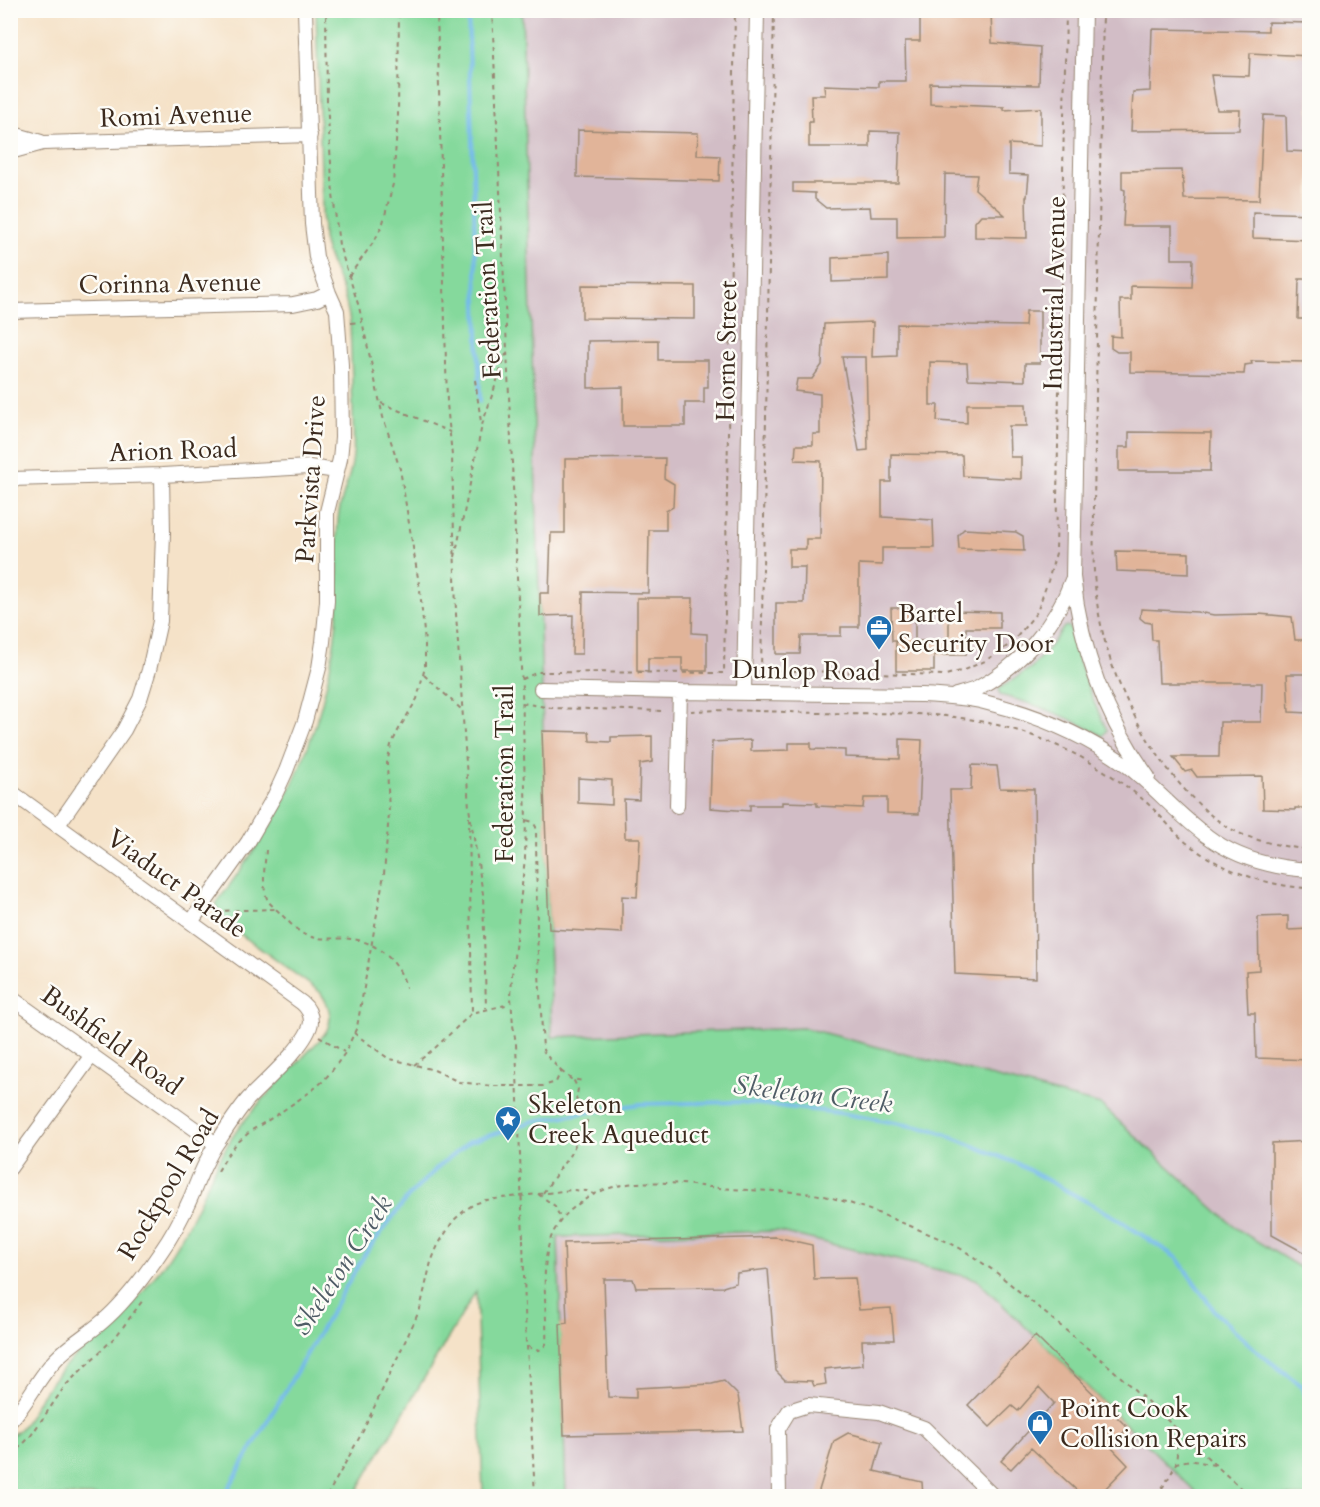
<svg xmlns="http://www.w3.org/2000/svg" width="1320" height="1507" font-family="Cardo,serif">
<rect width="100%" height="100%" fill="#fdfcf7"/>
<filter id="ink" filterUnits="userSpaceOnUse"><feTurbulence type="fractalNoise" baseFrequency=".0167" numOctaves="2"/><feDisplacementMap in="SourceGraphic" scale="12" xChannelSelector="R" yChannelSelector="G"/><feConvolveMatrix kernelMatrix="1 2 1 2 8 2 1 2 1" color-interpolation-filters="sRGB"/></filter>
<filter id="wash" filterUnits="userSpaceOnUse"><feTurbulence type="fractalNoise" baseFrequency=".008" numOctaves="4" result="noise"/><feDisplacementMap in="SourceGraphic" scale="24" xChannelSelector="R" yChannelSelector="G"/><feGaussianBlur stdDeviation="1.35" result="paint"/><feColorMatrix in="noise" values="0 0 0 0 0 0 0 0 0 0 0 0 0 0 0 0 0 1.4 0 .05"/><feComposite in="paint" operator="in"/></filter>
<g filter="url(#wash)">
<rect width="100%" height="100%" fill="#f5e2c8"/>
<path fill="#d2bdc6" d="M522 11H1309V1496H566Z"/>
<path fill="#85d99c" stroke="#60825d" stroke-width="1.5" d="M316 11H522L552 1037 805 1028 1101 1105 1237 1229 1309 1273V1496H1200L976 1279 777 1231 558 1237 566 1496H483L476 1291 354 1496H11V1435C25 1429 30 1413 38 1401 44 1392 50 1383 57 1375 73 1354 93 1344 112 1327 131 1309 148 1285 164 1264 176 1246 187 1228 196 1209 210 1180 221 1150 241 1125 261 1099 284 1078 306 1054 313 1046 322 1039 327 1030 334 1016 328 1003 320 992L218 918 216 904C236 876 257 848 275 818 309 757 330 689 337 620 340 587 335 553 338 520 339 500 349 483 352 463 355 447 353 430 353 413 352 383 351 353 350 322 348 311 346 300 342 289 335 272 327 259 323 239Z
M1067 626 1070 628C1078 664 1091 698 1107 730L1103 736C1071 718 1036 704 1000 695L999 689 1032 667 1051 645 1064 627Z"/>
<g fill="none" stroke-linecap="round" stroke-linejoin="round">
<path stroke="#75baeb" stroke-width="4" d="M468 10 480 401
M224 1496 365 1254 407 1198 439 1166 469 1142 534 1121 640 1104 740 1102 840 1113 934 1130 1016 1163 1113 1216 1177 1258 1216 1313 1260 1354 1301 1385 1310 1405"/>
</g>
<g id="blocks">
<path fill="#e1b499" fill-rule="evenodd" d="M920 10H991L992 43 1040 47 1039 85 930 83V104L1004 107V110L1041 108V146L1009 144V174L1029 175 1027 197H1026L1027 238 975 237V222L981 215H1005L975 189 977 175 945 174 944 237 897 238V217H871L870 207 826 208 815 199V193L793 192V183H898L900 132 870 131V147H809V122H812L811 95H825L824 85 879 87V81H906L905 41H920Z
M1268 22 1310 23V56L1250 53 1249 76 1211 75 1217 110H1240L1239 130 1131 131 1133 92 1150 91 1152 29 1268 31Z
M1263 115 1286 116 1287 151 1310 152V214L1253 212V238L1310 240V279H1299L1298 319H1310V362L1251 361 1252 364 1245 365 1244 374 1130 372V352H1117L1111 348V336L1121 337 1120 300H1131V286L1192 287 1193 259H1172V226H1123L1125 190 1122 189V171L1182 170 1184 199 1259 200Z
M578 130 698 133 697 155 720 156 719 181 577 177Z
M888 255V280L832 282V258Z
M582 285 695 286V319L582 318Z
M1026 311H1040V363H1025V381L968 379 967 363 930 362V405H938L937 421 967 423V404H1026L1027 426H1009L1010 457H1021V479L963 476 962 455 891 454V482H882V517L933 520 934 548H882V565L859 564V627H841V636H801L800 654H776V603H804L805 567H789V549H806V539H820L821 461 795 460 796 445H813V434H820V394L795 391 797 379H812L822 365 824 324 873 322 872 357 897 356V324L1025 326ZM842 357H866L868 450 859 451Z
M658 340V360H708V387H704V403H685V426H623V387L588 388V341Z
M1129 432 1211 433 1210 471H1119V447H1129Z
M665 458 664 478 674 484 673 507 666 511V530H649L648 593 583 592 582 654H572L573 615 540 616V593H549L551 533H565V459Z
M964 529 1016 532 1023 536 1024 551 959 549 958 535Z
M1116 551 1189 553V574L1117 571Z
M637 598H693L692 633 707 634V671H682V658H648V672L637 671Z
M891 608H915V641H949V611L1000 612V628H966V655H934V671H896V641H892Z
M1141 609 1197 612 1214 615 1259 614 1292 617 1295 640H1310V674H1287L1289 712 1310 713V808H1295V810L1263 809 1262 776 1197 777 1192 770 1185 772 1173 757H1219L1220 722H1261L1262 683H1159L1157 640H1152L1151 623 1145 622 1140 618Z
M542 731 589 732 590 741 611 742V737L652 736V762L640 764 639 800 624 799 625 838H640L637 897 622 896V933L549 929ZM578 778 612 780V805L578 803Z
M900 739 922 740 919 814 887 813V798H864L863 808 817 806V803L782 802V805H750V811L710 808 712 742 751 740V751L789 750V743H811V749L845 750V757L900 759Z
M972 765 997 766 1000 788 1034 789 1036 978 955 974 950 790H971Z
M1288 916V930L1310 929V1060L1256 1058 1255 1013H1248L1246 971 1259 970 1258 917Z
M1310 1141V1256L1272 1235V1143Z
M776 1237 812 1245 814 1279 855 1278 859 1310 891 1308 894 1340H862L863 1365 824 1369 826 1384 814 1386 812 1381 785 1380 776 1371 768 1269 737 1273 736 1283 723 1287 636 1288 633 1279H604L608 1397 636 1398V1388L712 1384 724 1381 738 1395 743 1431 564 1435 560 1324 567 1323 564 1243Z
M1035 1336 1128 1428 1110 1446 1128 1465 1097 1497H1084L1031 1448 1011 1469 1001 1461 1054 1403 1039 1387 1018 1411 1012 1406 990 1427 968 1405Z
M848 1433 882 1442 874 1471 922 1482 923 1497H817L834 1441Z"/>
</g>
</g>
<g filter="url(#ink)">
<use href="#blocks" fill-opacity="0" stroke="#988673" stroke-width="1.5"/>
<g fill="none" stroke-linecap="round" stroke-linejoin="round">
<g stroke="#988673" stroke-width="16">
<path id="minor" d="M1084 10 1073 577C1081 649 1105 717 1148 777
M10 133 41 142
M10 152 43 143 310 135
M10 311 293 304 317 299 329 293
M10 479 162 475 309 467 337 471
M541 689 680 692 921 695C942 696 964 697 984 702 1034 714 1083 734 1125 764 1154 786 1178 815 1207 836 1236 858 1274 868 1310 870
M744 693 757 10
M956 695C963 693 971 691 978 688 1022 664 1055 626 1072 580
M10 791 302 1003C308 1008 311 1014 311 1022 309 1043 263 1083 248 1099 237 1112 228 1126 219 1140 210 1152 204 1166 198 1180 190 1201 180 1222 168 1241 151 1267 126 1302 102 1322 87 1335 70 1344 56 1359 38 1377 28 1403 10 1421
M677 806 680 692
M58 825 124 730 140 699 149 670 160 621 163 533 162 475
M191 922 248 842 275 795 286 771 305 721 319 668 323 642 327 601V512L340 459 342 438 341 365 337 311 329 293 316 257 312 224 305 10
M10 997 216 1144
M10 1168 92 1055
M779 1496 778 1429 789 1411 808 1405 879 1412 924 1428 993 1496"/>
</g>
<path stroke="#988673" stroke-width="2" stroke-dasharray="4.5 4.5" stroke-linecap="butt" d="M437 10 447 403 452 456 456 614 469 808 483 894 486 1008
M492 10 522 690 526 820 525 858 512 975 511 997 513 1025 516 1044
M774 10 761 670 946 675 964 670 985 661 1012 643 1037 612 1048 581 1056 553 1066 10
M1103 10 1094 504C1094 526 1093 550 1094 572 1098 642 1121 701 1160 758 1177 783 1204 814 1231 829 1255 842 1283 846 1310 850
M349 276 375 240 383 223 393 184 398 115 399 10
M351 323 362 322
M475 380 481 422
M381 403 450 432
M455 557 482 425 506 354
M424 675 462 710
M522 679 538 672 724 673 735 10
M522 703 552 708 665 711
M691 711C734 709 776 712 818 713 868 714 919 711 968 719 999 724 1029 733 1058 746 1090 760 1120 780 1146 802 1158 813 1169 826 1181 838 1213 867 1266 887 1310 888
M469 817 472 1013
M266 850C265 866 261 886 268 901 271 905 277 910 281 914 288 921 296 930 305 935 320 941 337 937 351 939 376 941 401 963 406 988
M216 911 276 909
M354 1033 389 1059 408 1063 434 1070 459 1082 492 1086H543L556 1082 561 1071 546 1055 543 1050 537 934 536 827 533 822 526 820
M319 1036 344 1052
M414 1065 436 1047 472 1013 510 1004
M561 1071 571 1079 583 1081
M218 1171 228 1154 236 1144 252 1130 275 1116 310 1092 322 1082 331 1072 345 1053 357 1027 384 874 389 814 387 763 391 745 399 729 417 699 425 667V643L420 590 400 469 383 417 359 307 339 245 333 194 327 102 326 10
M543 1193 571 1153 588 1119V1115L576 1099 578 1089 573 1079
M538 1194 555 1206 561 1220
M523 1239 526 1343C532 1352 540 1353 546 1344 548 1311 538 1261 554 1231 562 1216 574 1206 589 1197 633 1172 684 1186 732 1189 766 1192 802 1189 836 1199 874 1210 913 1227 950 1243L965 1251 997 1273 1110 1367 1249 1496
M527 1346 535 1496
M1174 1426 1177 1454 1176 1463 1190 1460 1214 1465
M10 1454 18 1449 30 1437 65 1386 117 1335 143 1300
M327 1496 363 1431 409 1333 420 1309 431 1262 438 1245 453 1221 464 1211 474 1204 486 1200 572 1190 587 1191 594 1194
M1157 1496 1171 1474 1176 1463"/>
<use href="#minor" stroke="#fff" stroke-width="14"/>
<path stroke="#988673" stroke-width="2" stroke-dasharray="4.5 4.5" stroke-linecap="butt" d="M516 1044 523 1239"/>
</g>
</g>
<defs>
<g id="office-pin" transform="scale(1.35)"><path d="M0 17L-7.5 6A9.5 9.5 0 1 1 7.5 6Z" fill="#1f6fb2" stroke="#fdfcf7"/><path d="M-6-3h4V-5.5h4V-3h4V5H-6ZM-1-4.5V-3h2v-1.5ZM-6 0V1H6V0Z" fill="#fff"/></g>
<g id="sight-pin" transform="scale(1.35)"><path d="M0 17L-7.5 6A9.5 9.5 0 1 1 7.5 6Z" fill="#1f6fb2" stroke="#fdfcf7"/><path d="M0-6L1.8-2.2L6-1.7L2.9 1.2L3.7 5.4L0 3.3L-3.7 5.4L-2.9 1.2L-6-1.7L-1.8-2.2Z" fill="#fff"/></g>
<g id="shop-pin" transform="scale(1.35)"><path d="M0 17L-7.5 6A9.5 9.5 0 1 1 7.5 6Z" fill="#1f6fb2" stroke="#fdfcf7"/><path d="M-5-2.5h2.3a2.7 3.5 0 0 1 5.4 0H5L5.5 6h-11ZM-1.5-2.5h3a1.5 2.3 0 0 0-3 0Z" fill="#fff"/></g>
</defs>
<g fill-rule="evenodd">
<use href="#office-pin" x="879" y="628"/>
<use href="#sight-pin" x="508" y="1119"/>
<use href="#shop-pin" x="1040" y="1423"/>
</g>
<g text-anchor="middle" stroke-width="5" stroke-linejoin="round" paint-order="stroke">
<g font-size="26" fill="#3b2a1e" stroke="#fdfcf7">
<text transform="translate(176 115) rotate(-2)" y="9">Romi Avenue</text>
<text transform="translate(170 283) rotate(-1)" y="9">Corinna Avenue</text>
<text transform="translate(487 290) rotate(-93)" y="9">Federation Trail</text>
<text transform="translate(1054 293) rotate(-89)" y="9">Industrial Avenue</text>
<text transform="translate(726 351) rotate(-89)" y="9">Horne Street</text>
<text transform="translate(173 450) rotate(-2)" y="9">Arion Road</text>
<text transform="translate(310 479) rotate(-86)" y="9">Parkvista Drive</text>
<text transform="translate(806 670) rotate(1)" y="9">Dunlop Road</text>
<text transform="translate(504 774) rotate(-90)" y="9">Federation Trail</text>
<text transform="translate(177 883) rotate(36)" y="9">Viaduct Parade</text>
<text transform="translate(112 1040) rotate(36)" y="9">Bushfield Road</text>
<text transform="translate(168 1184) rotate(-59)" y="9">Rockpool Road</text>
</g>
<g font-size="26" fill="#3b2a1e" stroke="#fdfcf7" text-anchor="start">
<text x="898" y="622">Bartel<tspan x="898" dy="30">Security Door</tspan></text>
<text x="528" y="1113">Skeleton<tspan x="528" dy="30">Creek Aqueduct</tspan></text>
<text x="1060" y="1417">Point Cook<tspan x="1060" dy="30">Collision Repairs</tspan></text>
</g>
<g font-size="27" font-style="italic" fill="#4f5c66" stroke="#fdfcf7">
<text transform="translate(813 1094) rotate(7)" y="9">Skeleton Creek</text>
<text transform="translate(342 1265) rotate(-57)" y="9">Skeleton Creek</text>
</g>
</g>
<rect width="1320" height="1507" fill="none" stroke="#fdfcf7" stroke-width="36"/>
</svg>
